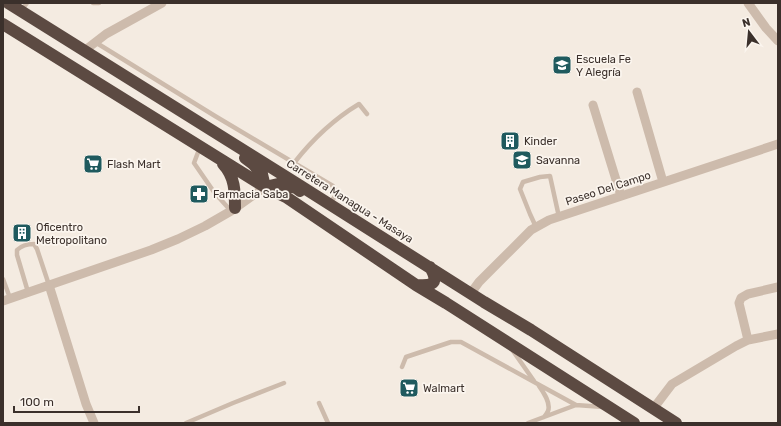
<svg xmlns="http://www.w3.org/2000/svg" width="781" height="426" font-family="Rubik,sans-serif">
<rect width="100%" height="100%" fill="#f4ebe1"/>
<g fill="none" stroke-linecap="round" stroke-linejoin="round">
<path stroke="#cdbbac" stroke-width="4.5" d="M93 3H99
M21 11 27 3
M95 42 215 116 333 186 337 194 329 204
M200 147 194 163 214 192 231 211
M294 163C312 140 334 119 359 104L367 114
M536 227 530 214 520 189 523 182 540 177 550 176 559 217
M3 279 10 298
M28 292 17 255V250C22 245 27 244 34 244L37 249 49 285
M513 351 534 381
M402 367 406 357 451 342H461L576 405
M539 386C544 393 551 403 548 411 547 413 546 415 544 417
M319 403 328 423
M186 423 233 403 284 383
M528 423 576 405 603 407"/>
<path stroke="#cdbbac" stroke-width="9" d="M748 3 766 28 778 41
M84 51 106 34 162 3
M637 92 663 182
M593 105 621 196
M49 285 86 404 94 423
M471 293 479 282 531 230 549 220 778 144
M3 301 151 250 178 239 205 226 231 211 265 187
M748 340 739 303 741 298 748 294 778 287
M653 409 672 384 736 346 748 340 778 334"/>
<path stroke="#5c4a42" stroke-width="12" d="M8 3 296 183 484 302 531 330 676 423
M3 24 265 187 286 197 416 285 446 303 634 423
M245 158 253 164 262 174 265 187
M223 164C235 177 235 191 235 208
M265 187 278 184 296 188 300 191
M416 285C432 286 440 284 430 267"/>
</g>
<defs>
<g id="school-square" transform="scale(1)"><rect x="-9" y="-9" width="18" height="18" rx="4" fill="#1f5a5e" stroke="#fbf5ee"/><path d="M0-5L7-2L0 1L-7-2ZM-4 1L0 2.5L4 1V4Q0 6-4 4Z" fill="#fff"/></g>
<g id="building-square" transform="scale(1)"><rect x="-9" y="-9" width="18" height="18" rx="4" fill="#1f5a5e" stroke="#fbf5ee"/><path d="M-4-6H4V6H1V3H-1V6H-4ZM-2.5-4.3h1.7v1.8h-1.7ZM.8-4.3h1.7v1.8H.8ZM-2.5-1h1.7V.8h-1.7ZM.8-1h1.7V.8H.8Z" fill="#fff"/></g>
<g id="supermarket-square" transform="scale(1)"><rect x="-9" y="-9" width="18" height="18" rx="4" fill="#1f5a5e" stroke="#fbf5ee"/><path d="M-6-5.5h2.5l.6 2H6L4.5 2H-2.5L-4.4-4H-6ZM-1.5 3.2a1.3 1.3 0 1 0 .1 0ZM3 3.2a1.3 1.3 0 1 0 .1 0Z" fill="#fff"/></g>
<g id="pharmacy-square" transform="scale(1)"><rect x="-9" y="-9" width="18" height="18" rx="4" fill="#1f5a5e" stroke="#fbf5ee"/><path d="M-2-6h4v4h4v4h-4v4h-4v-4h-4v-4h4Z" fill="#fff"/></g>
</defs>
<g fill-rule="evenodd">
<use href="#school-square" x="562" y="65"/>
<use href="#building-square" x="510" y="141"/>
<use href="#school-square" x="522" y="160"/>
<use href="#supermarket-square" x="93" y="164"/>
<use href="#pharmacy-square" x="199" y="194"/>
<use href="#building-square" x="22" y="233"/>
<use href="#supermarket-square" x="409" y="388"/>
</g>
<g text-anchor="middle" stroke-width="3.5" stroke-linejoin="round" paint-order="stroke">
<g font-size="11" fill="#3b302b" stroke="#fbf5ee" text-anchor="start">
<text x="576" y="63">Escuela Fe<tspan x="576" dy="13">Y Alegría</tspan></text>
<text x="524" y="145">Kinder</text>
<text x="536" y="164">Savanna</text>
<text x="107" y="168">Flash Mart</text>
<text x="213" y="198">Farmacia Saba</text>
<text x="36" y="231">Oficentro<tspan x="36" dy="13">Metropolitano</tspan></text>
<text x="423" y="392">Walmart</text>
</g>
<g font-size="11" fill="#3b302b" stroke="#fbf5ee">
<text transform="translate(608 188) rotate(-18)" y="4">Paseo Del Campo</text>
<text transform="translate(350 201) rotate(32)" y="4">Carretera Managua - Masaya</text>
</g>
</g>
<rect width="781" height="426" fill="none" stroke="#3b302b" stroke-width="8"/>
<g transform="translate(749 32) rotate(344)" stroke="#fbf5ee" stroke-width="3" paint-order="stroke">
<path d="M0-3L7 15L0 10L-7 15Z" fill="#3b302b"/>
<text y="-6" font-size="11" font-weight="bold" text-anchor="middle" fill="#3b302b">N</text>
</g>
<path d="M14 406v6h125v-6" fill="none" stroke="#3b302b" stroke-width="2"/>
<text x="20" y="406" font-size="12" fill="#3b302b" stroke="#fbf5ee" stroke-width="3" paint-order="stroke">100 m</text>
</svg>
